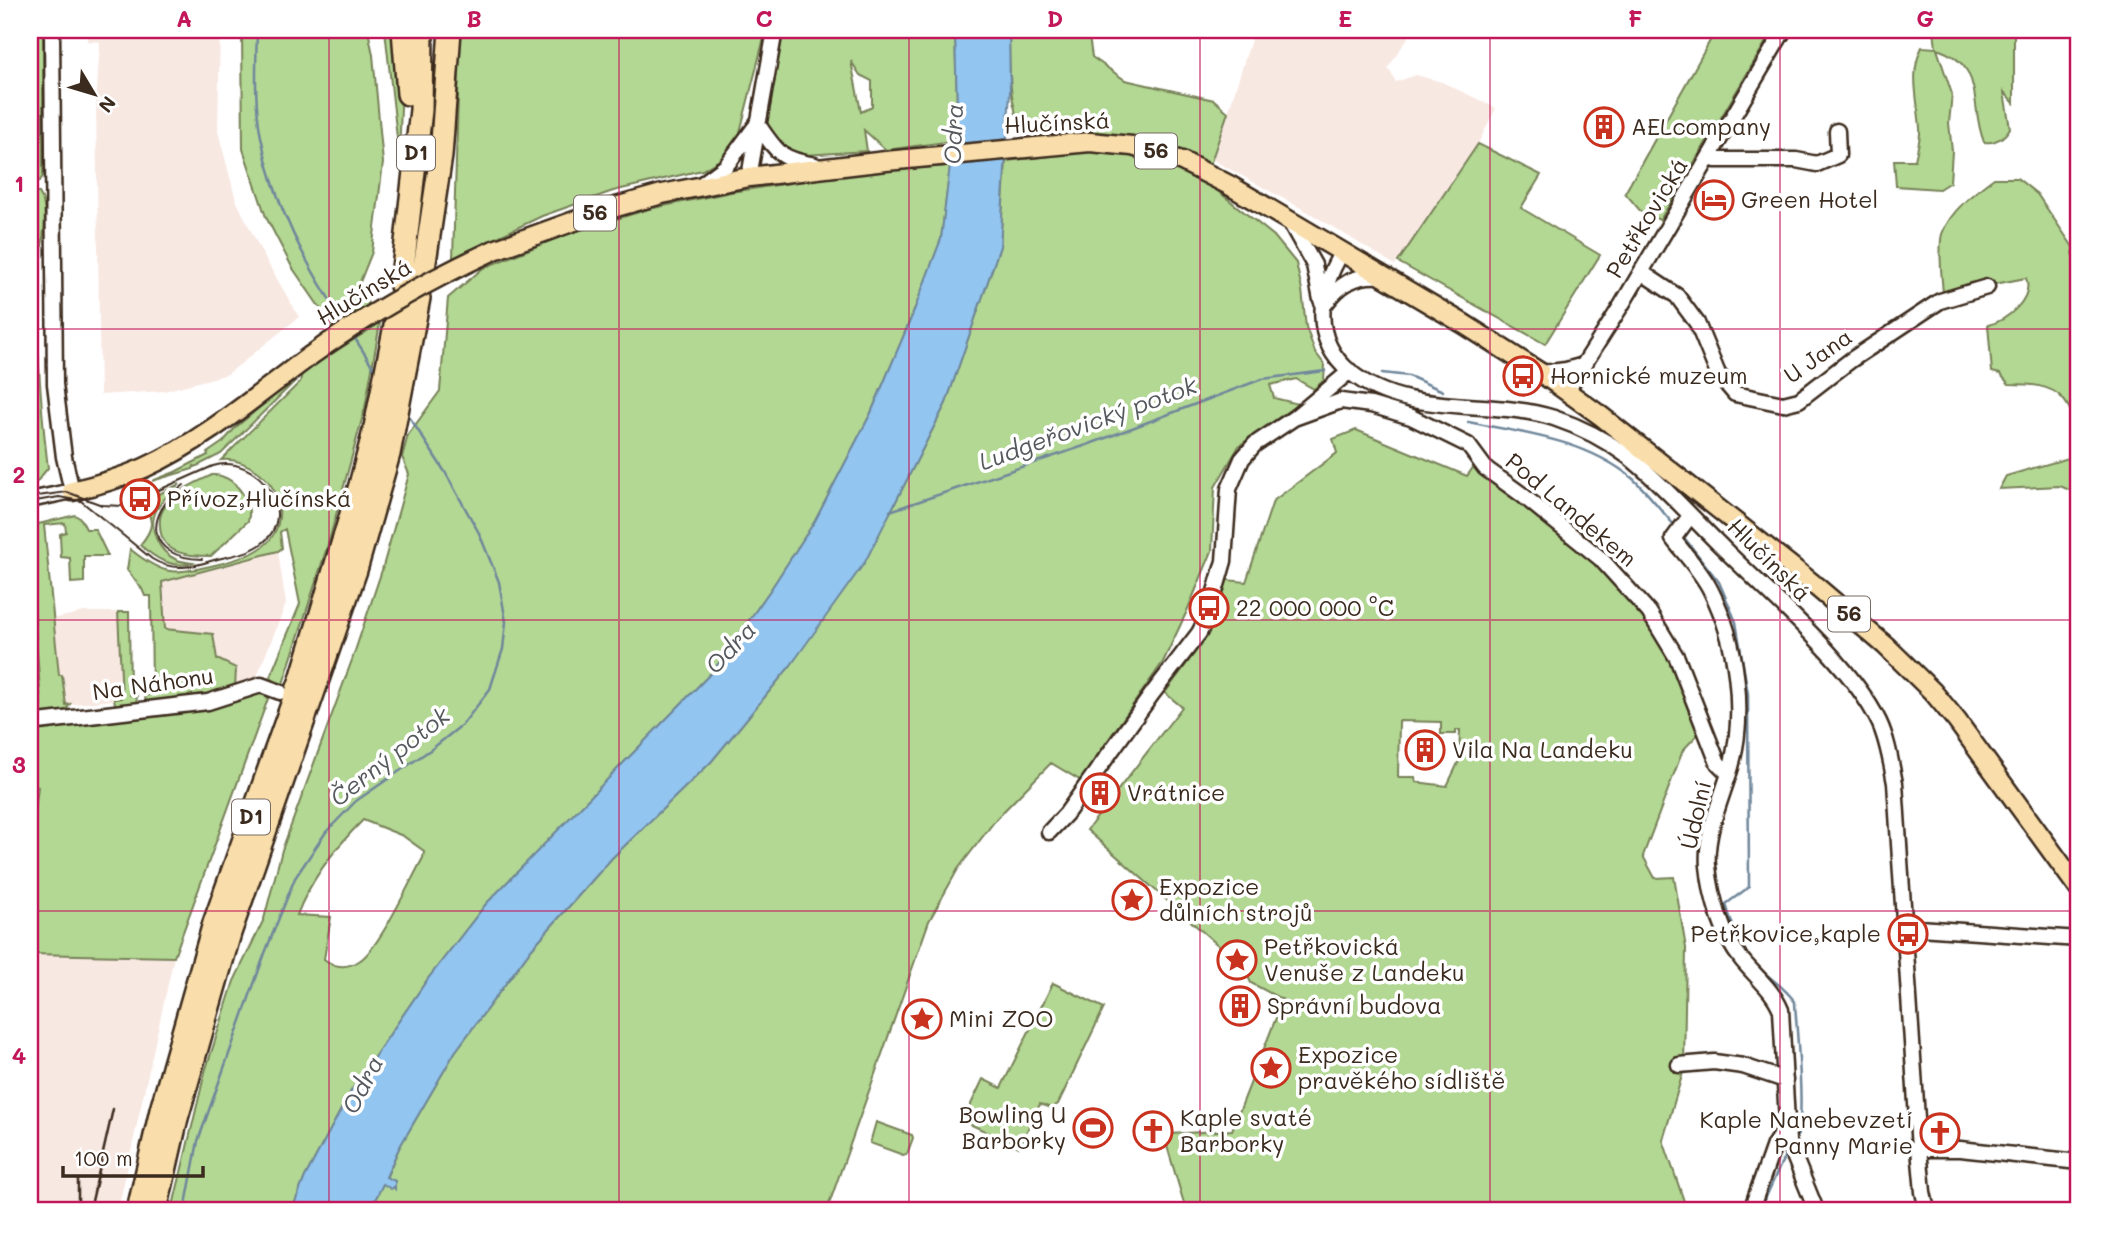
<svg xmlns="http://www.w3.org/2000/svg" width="2109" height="1240" font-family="Mali,sans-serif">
<rect width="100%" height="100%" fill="#fff"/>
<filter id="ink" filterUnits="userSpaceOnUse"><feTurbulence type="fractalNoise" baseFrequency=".0143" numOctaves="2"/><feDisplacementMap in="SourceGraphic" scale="14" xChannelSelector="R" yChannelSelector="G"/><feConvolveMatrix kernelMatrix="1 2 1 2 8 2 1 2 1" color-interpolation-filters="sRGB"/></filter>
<g filter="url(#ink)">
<path fill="#f8e8e2" d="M87 30H220L218 131 236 200 262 253 299 317 228 374 164 391 100 395 96 104 100 42 87 41Z
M1254 30H1413L1388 68 1396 82 1416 75 1442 82 1496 108 1478 144 1395 265 1308 212 1213 160Z
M278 551 286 604 254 684 235 688 217 659 213 634 165 630 162 582Z
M30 554 41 705 30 708Z
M84 612H118L122 699 66 705 62 675H59L52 619Z
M30 954 174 957 118 1210H30Z"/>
<path fill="#b3d893" stroke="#778158" stroke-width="2" fill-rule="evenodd" d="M30 30H43V176L39 182 30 183Z
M242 30H368L373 55 383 163 372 252 358 287 369 305 333 327 292 267 266 217 243 149Z
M385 30H396L402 83 399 156Z
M460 30H766L739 136 723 158 702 170 613 191 542 216 453 258Z
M783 30H955L957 108 953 141 886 150 864 130 867 151 804 155 792 154 778 144 767 126ZM851 61 860 75 872 81V107L861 112Z
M1009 30H1088L1092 57 1125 80 1214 100 1228 112 1210 165C1185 154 1160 143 1133 138 1098 130 1059 133 1023 133 1007 97 1010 68 1009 30Z
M1716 30H1773L1660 220 1642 213 1625 193Z
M1934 30H2014V103L2004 92 2010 128C2005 137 1995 144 1984 142 1969 105 1986 65 1937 49L1952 94 1949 123 1952 151 1950 182 1939 189 1896 186 1894 160H1915C1917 150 1921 138 1920 128 1918 100 1909 73 1922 47L1936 48Z
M1478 144 1541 175 1521 208 1600 255 1545 344 1398 262Z
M1102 150 1151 158 1199 176 1274 236 1296 263 1302 290 1306 327 1315 352 1325 365 1324 380 1314 389 1296 379 1270 385 1274 398 1298 404 1239 446 1215 487 1212 551 1187 611 1163 662 1094 760 1083 782 1051 763 997 818 958 869 929 921 827 1210H370L383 1183 395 1188V1181L386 1178 399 1148 455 1052 532 948 612 858 711 762 791 665 891 511 946 403 1000 246 1006 161Z
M950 166 941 239 912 316 871 413 815 521 771 589 714 670 486 904 427 980 351 1091 305 1177 292 1210H172L205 1072 234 981 264 919 282 850 352 660 382 570 409 474 402 457 408 435 440 391 448 298 483 268 567 234 649 209 731 192 872 171ZM363 820 403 836 424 851 423 858C410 881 379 949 359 961 346 969 335 968 324 959L331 917 297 915C311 878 335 848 363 820Z
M1994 178H2017L2037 194 2073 247 2076 287 2079 293V423C2072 416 2070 407 2063 399 2051 384 2027 384 2009 384L2000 374 1992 372 1988 325C2006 321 2034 299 2026 278L1943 294C1942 278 1938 249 1942 234 1950 211 1975 192 1994 178Z
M30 192 39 193C52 209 39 258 37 278 35 301 37 326 38 349 40 389 43 428 48 468L35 484 30 487Z
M380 323 365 408 329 541 282 687 270 677 300 604 285 529 280 532 282 548 278 551 162 582 165 629 213 634 217 659 236 668 235 688 221 695 146 704 145 696 152 694 151 596H145L142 589 127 570 130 549C140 557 156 569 170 571 186 574 244 559 258 550 287 532 285 494 260 473 248 464 236 458 221 460L300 382 302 373Z
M294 379 295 381 221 454 195 467 194 466 193 469 152 481 175 472 208 455 207 453 223 442 236 427Z
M1356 430 1467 476 1477 462 1600 562 1662 637 1702 730 1683 750 1643 856 1655 878 1674 877 1686 948 1684 1069 1663 1140 1687 1210H1186L1167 1146 1171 1134 1232 1130 1283 1000 1251 983 1244 968 1087 830 1182 707 1165 693 1205 639 1227 580 1246 582 1273 501 1337 453 1333 439ZM1399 721 1441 722V734H1456V730H1460L1459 761 1447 786 1416 782 1415 777H1398Z
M2079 455V494L2060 486 1999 489 2006 476Z
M212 475C233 473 254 502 248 521L211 556C189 556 161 555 160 526 159 518 161 511 166 505 178 490 195 483 212 475Z
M180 484C172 492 162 499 157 509 147 527 158 552 177 560 182 562 189 562 193 563 172 569 156 559 140 545 155 527 153 522 144 501Z
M75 515 81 519 86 529H95L108 556H84V582L71 583 70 558 61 557 60 534 66 532 65 523 44 525 59 675H62L66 705 70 704 65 712 30 718V708L41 705 30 554V526Z
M118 612H129L130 695H137L136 705 116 708 114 699 122 698Z
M265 692 269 696 174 957 30 954V850L38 787 30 785V731L219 705 251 694Z
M1053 983 1104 1008 1058 1104 1051 1108 1040 1104 1019 1147 963 1121 983 1079 1001 1088Z
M876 1122 912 1135 913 1138 907 1154 903 1155 870 1143Z"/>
<path fill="#92c5ef" stroke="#6f879b" stroke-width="2" d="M955 30H1009L1010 92 1000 246 946 403 865 562 791 665 711 762 612 858 532 948 455 1052 399 1148 386 1177 395 1181V1189L393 1187 391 1189 383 1184 370 1210H292L305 1177 351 1091 427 980 486 904 714 670 771 589 815 521 871 413 912 316 941 239 957 108Z"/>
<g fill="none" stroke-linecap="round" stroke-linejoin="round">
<path stroke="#6f879b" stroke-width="2.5" d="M257 30C256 66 254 102 261 137 274 205 306 265 344 322
M354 337 375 370
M1382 373 1409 376 1443 391
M1468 422C1524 433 1586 440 1632 478 1648 492 1662 512 1676 527
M890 511 1087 445 1262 379 1325 371
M1682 535 1719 582 1736 622 1748 694 1749 887 1726 904C1734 933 1744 956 1767 975 1778 984 1787 990 1795 1002 1796 1027 1807 1126 1795 1142
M185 1210 198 1141 265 953 295 878 326 832 356 801 433 748 463 724 490 689 503 649 506 622 499 582 479 533 445 472 410 418
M1760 1210 1786 1153"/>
<g stroke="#3b2a1e" stroke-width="19">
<path id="minor" d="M757 123C777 152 779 159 815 165
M1709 158 1716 160H1796L1817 164 1838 155 1837 131
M749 177 775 30
M699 186 726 166 755 127
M1290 222 1314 265 1321 300
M1342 252C1318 291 1311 340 1350 372 1408 419 1488 397 1554 418 1581 427 1606 440 1629 457 1663 484 1693 519 1724 549 1772 597 1850 662 1879 722 1888 741 1891 763 1895 783L1919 1149 1923 1192 1927 1210
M1641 272 1677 296 1697 323 1718 374 1735 394 1783 404 1799 400 1851 360 1940 301 1987 287
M1325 304C1340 284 1355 274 1381 276
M1542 373 1566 370 1584 365
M1567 391 1621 306 1784 30
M1294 418 1341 401 1371 405 1411 417 1468 445 1485 468 1521 494 1601 559 1649 612 1677 658 1718 763 1729 774
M30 500 72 491 64 457 55 384 52 30
M1690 516 1673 539C1686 556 1702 572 1711 591 1737 642 1746 712 1731 767 1722 798 1705 833 1708 866 1711 897 1722 936 1742 960 1755 976 1773 990 1781 1010L1788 1141 1816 1210
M30 723 208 702 261 685 280 692
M1049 832 1066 814 1152 694 1199 633 1208 616 1224 561 1229 489 1242 459 1255 444 1294 418 1350 371
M1905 927 2079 939
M1679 1065 1714 1062 1743 1066 1785 1080
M1919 1149H1960L2079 1162
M1751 1210 1774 1145 1787 1125"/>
</g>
<g stroke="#3b2a1e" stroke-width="23">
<path id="major" d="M494 250 605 210 662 194 749 177 886 161 1090 142 1132 146 1182 161 1229 185 1464 324 1544 375 1601 416 1812 583 1886 646 1933 692 1957 721 2079 889
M72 491C97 485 121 478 144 468 205 440 257 395 310 356"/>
</g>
<g stroke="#3b2a1e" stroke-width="26">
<path id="highway" d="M403 30 408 94
M423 275 441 156 450 30
M401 286 421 110 422 30
M138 1210 161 1110 214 923 301 679 360 485 375 427 398 310
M156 1210 177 1118 230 933 356 570 389 454 419 298"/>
</g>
<use href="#minor" stroke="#fff" stroke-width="14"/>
<use href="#major" stroke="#f9deab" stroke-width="18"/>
<use href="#highway" stroke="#f9deab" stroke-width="21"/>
<path stroke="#3b2a1e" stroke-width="2" d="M184 485C143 515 146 558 202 559
M30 497 67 492 102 505 123 506 213 466C256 452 303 514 260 545 247 554 229 556 214 560 192 567 173 572 152 559L81 501 59 497 30 502"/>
<path stroke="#3b2a1e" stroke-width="2.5" d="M78 1180V1210
M90 1210 113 1109"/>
<g stroke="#3b2a1e" stroke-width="23" stroke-linecap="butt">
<path id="major-bridge" d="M310 356C368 314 429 280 494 250"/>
</g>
<use href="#major-bridge" stroke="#f9deab" stroke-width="18"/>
</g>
</g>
<path fill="none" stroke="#c2185b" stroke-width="2" stroke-opacity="0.55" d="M329 30V1210M619 30V1210M909 30V1210M1200 30V1210M1490 30V1210M1780 30V1210M30 329H2079M30 620H2079M30 911H2079"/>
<defs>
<g id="building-ring" transform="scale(2.0125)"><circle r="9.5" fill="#fff" stroke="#c8321e" stroke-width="1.5"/><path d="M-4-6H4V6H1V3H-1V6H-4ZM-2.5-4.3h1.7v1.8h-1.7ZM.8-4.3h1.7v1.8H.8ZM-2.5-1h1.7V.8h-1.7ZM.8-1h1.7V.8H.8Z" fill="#c8321e"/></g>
<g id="hotel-ring" transform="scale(2.0125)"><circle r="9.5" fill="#fff" stroke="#c8321e" stroke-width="1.5"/><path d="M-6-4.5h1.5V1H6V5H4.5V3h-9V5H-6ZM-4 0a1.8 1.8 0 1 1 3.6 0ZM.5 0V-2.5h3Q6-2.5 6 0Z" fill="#c8321e"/></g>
<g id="bus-ring" transform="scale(2.0125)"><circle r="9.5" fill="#fff" stroke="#c8321e" stroke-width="1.5"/><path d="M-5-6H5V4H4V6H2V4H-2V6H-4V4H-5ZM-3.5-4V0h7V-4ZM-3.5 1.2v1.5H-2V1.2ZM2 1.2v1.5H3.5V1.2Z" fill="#c8321e"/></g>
<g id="sight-ring" transform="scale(2.0125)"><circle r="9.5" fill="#fff" stroke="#c8321e" stroke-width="1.5"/><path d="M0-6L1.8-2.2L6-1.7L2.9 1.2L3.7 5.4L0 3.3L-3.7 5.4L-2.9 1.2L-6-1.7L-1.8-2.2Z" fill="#c8321e"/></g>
<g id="stadium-ring" transform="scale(2.0125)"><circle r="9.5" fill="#fff" stroke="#c8321e" stroke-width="1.5"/><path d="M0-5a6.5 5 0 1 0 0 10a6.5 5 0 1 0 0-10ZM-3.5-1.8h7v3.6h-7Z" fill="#c8321e"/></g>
<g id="church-ring" transform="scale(2.0125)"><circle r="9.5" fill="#fff" stroke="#c8321e" stroke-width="1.5"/><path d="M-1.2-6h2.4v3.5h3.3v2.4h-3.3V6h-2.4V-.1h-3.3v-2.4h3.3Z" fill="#c8321e"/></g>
</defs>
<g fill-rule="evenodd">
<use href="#building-ring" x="1604" y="127"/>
<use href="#hotel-ring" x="1714" y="200"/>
<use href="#bus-ring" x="1523" y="376"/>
<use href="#bus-ring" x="140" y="499"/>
<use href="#bus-ring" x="1209" y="608"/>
<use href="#building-ring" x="1425" y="750"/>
<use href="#building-ring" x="1100" y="793"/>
<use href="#sight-ring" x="1132" y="900"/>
<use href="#bus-ring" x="1908" y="934"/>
<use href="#sight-ring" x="1237" y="960"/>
<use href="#building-ring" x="1240" y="1006"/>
<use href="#sight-ring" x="922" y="1019"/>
<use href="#sight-ring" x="1271" y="1068"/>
<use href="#stadium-ring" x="1093" y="1128"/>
<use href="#church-ring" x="1153" y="1131"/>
<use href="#church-ring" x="1940" y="1133"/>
</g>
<g text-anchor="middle" stroke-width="7" stroke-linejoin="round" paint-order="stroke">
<g fill="#fff" stroke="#766a62" stroke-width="2">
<rect x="1135" y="133.5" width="42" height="35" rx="5"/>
<rect x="397" y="135.5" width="38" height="35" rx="5"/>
<rect x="574" y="195.5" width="42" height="35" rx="5"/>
<rect x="1828" y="596.5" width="42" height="35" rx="5"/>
<rect x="232" y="799.5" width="38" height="35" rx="5"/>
</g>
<g font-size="21" font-weight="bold" fill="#3b2a1e">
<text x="1156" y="158">56</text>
<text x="416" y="160">D1</text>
<text x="595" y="220">56</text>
<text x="1849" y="621">56</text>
<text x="251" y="824">D1</text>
</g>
<g font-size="23" fill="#3b2a1e" stroke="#fff">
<text transform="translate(1057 123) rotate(-3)" y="8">Hlučínská</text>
<text transform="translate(1647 218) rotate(-59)" y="8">Petřkovická</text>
<text transform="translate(364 292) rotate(-31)" y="8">Hlučínská</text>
<text transform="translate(1818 356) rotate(-35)" y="8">U Jana</text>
<text transform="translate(1571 510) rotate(40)" y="8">Pod Landekem</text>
<text transform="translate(1769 560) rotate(45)" y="8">Hlučínská</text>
<text transform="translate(153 684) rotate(-8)" y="8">Na Náhonu</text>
<text transform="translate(1696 815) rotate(-77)" y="8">Údolní</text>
</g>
<g font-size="23" fill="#3b2a1e" stroke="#fff" text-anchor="start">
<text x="1631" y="135">AELcompany</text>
<text x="1741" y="208">Green Hotel</text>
<text x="1550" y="384">Hornické muzeum</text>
<text x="167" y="507">Přívoz,Hlučínská</text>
<text x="1236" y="616">22 000 000 °C</text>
<text x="1452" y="758">Vila Na Landeku</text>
<text x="1127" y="801">Vrátnice</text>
<text x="1159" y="895">Expozice<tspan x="1159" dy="26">důlních strojů</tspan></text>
<text x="1881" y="942" text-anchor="end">Petřkovice,kaple</text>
<text x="1264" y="955">Petřkovická<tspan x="1264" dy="26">Venuše z Landeku</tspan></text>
<text x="1267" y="1014">Správní budova</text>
<text x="949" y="1027">Mini ZOO</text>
<text x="1298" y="1063">Expozice<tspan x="1298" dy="26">pravěkého sídliště</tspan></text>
<text x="1066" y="1123" text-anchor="end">Bowling U<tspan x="1066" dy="26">Barborky</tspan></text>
<text x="1180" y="1126">Kaple svaté<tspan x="1180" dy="26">Barborky</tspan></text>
<text x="1913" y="1128" text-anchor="end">Kaple Nanebevzetí<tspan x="1913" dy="26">Panny Marie</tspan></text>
</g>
<g font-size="24" font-style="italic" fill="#55585d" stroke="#fff">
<text transform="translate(954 134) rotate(-88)" y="8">Odra</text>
<text transform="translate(1088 424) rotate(-20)" y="8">Ludgeřovický potok</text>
<text transform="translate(731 648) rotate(-47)" y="8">Odra</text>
<text transform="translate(390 757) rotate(-38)" y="8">Černý potok</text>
<text transform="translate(363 1085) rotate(-63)" y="8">Odra</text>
</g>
</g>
<rect width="2109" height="1240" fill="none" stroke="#fff" stroke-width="77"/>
<g transform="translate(94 94) rotate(128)" stroke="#ffffff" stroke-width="5" paint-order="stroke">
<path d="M0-5L12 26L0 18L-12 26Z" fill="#3b2a1e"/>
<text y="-10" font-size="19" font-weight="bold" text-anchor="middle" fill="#3b2a1e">N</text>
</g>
<path d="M63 1166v10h140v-10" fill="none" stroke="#3b2a1e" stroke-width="3.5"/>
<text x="74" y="1166" font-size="21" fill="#3b2a1e" stroke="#ffffff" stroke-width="5" paint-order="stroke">100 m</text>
<rect x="38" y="38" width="2032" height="1164" fill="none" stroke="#c2185b" stroke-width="2.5"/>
<g font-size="23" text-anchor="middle" font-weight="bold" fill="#c2185b">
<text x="184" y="27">A</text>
<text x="474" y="27">B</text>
<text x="764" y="27">C</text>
<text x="1055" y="27">D</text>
<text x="1345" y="27">E</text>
<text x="1635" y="27">F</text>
<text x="1925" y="27">G</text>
<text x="19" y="192">1</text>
<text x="19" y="483">2</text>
<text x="19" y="773">3</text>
<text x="19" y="1064">4</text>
</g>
</svg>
